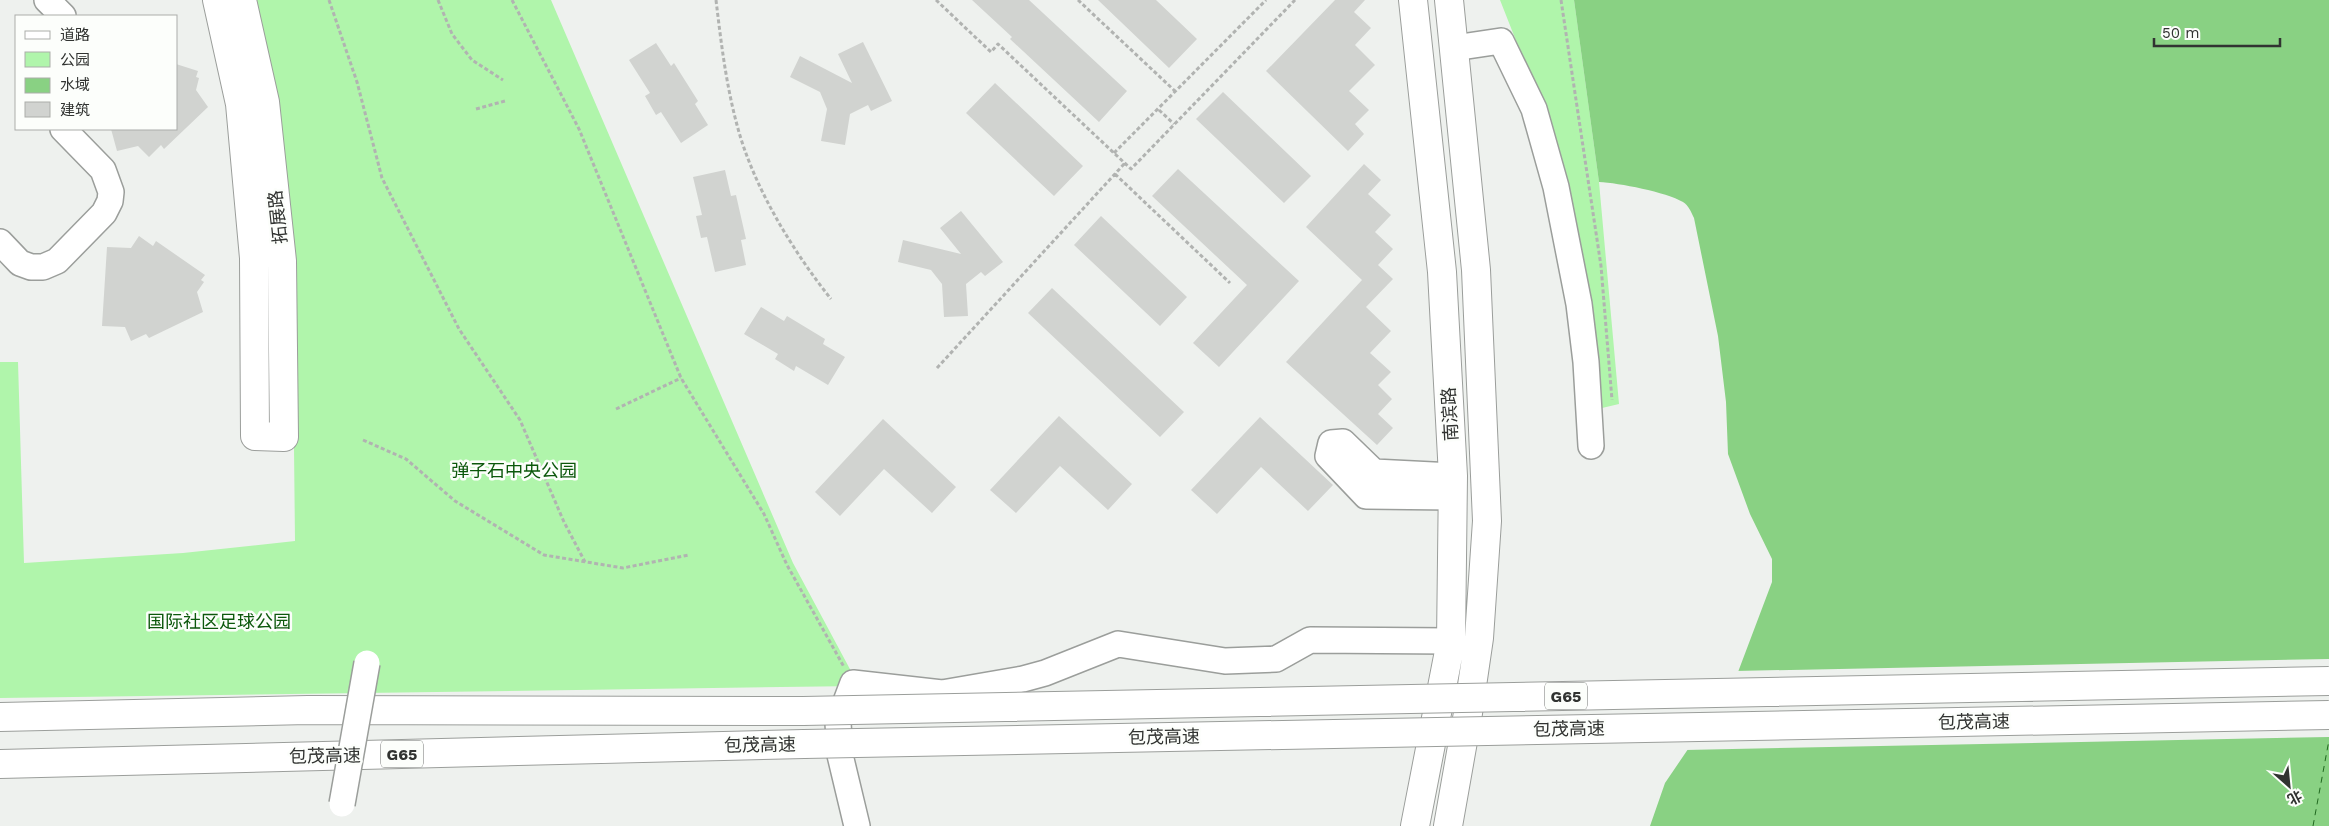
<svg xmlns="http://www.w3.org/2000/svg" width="2329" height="826" font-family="'Work Sans','Noto Sans SC',sans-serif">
<rect width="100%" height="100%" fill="#eef1ee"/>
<path fill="#b0f5ab" d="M252 0H551L793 563 859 686 0 698V362H18L24 563 183 553 295 541 292 258Z
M1500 0H1574L1599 182 1619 404 1602 408 1582 263 1539 99Z"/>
<path fill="#89d183" d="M1574 0H2329V826H1650L1665 783 1735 680 1772 582V559L1750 514 1728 454 1726 402 1718 336 1694 218C1691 212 1689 206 1683 202 1666 192 1619 183 1599 182Z"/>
<path fill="#eef1ee" d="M2329 659V737L1685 750 1732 679 1735 671Z"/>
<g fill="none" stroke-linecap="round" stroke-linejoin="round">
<path stroke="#20681f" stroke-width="1" stroke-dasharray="6 5" stroke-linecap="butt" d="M2313 826 2329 740"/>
</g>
<path fill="#d1d3d0" d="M972 0H1029L1127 91 1099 122 1010 39 1012 37Z
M1098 0H1156L1197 39 1169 68Z
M1335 0H1365L1354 12 1371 28 1355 45 1375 65 1349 91 1369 110 1355 124 1364 134 1348 151 1266 71Z
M863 42 892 101 871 111 868 105 850 114 845 145 821 141 827 109 820 92 790 77 800 56 852 83 838 54Z
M656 43 671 66 674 63 698 101 695 104 708 125 681 143 661 112 656 115 645 96 650 93 629 60Z
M176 64 198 71 196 77 199 78 196 90 208 107 164 149 161 145 149 157 138 146 117 151 111 129H176Z
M995 83 1083 166 1054 196 966 113Z
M1223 92 1311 176 1284 203 1196 119Z
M1364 164 1381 180 1368 194 1391 215 1375 232 1393 249 1378 265 1393 279 1366 307 1391 331 1370 353 1391 372 1378 385 1392 399 1378 414 1393 428 1377 445 1286 362 1362 280 1306 227Z
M1178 169 1299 281 1219 367 1193 343 1247 285 1152 196Z
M725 170 731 196 736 195 746 239 741 240 746 265 715 272 707 237 701 238 696 216 702 215 693 177Z
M961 211 1003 262 985 276 981 272 966 284 968 316 944 317 942 284 931 270 898 262 903 240 961 254 940 228Z
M1101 216 1187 297 1160 326 1074 245Z
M139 236 153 246 156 241 205 275 201 280 204 282 197 292 203 312 149 338 146 334 131 341 125 327 102 326 107 247 131 248Z
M1052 288 1184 412 1160 437 1028 313Z
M761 307 784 321 787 316 825 339 823 344 845 357 828 385 796 366 794 371 775 359 778 354 744 334Z
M1059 416 1132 484 1108 510 1060 466 1016 513 990 490Z
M1260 417 1333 485 1308 511 1261 467 1217 514 1191 490Z
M883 419 956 487 932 513 884 469 840 516 815 492Z"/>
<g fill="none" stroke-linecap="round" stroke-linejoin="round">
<g stroke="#9b9e9b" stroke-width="28">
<path id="minor" d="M47 0 63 16
M1454 48 1501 41 1534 109 1556 187 1579 304 1586 362 1591 446
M0 242 20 263 31 267H43L57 261 104 213 110 201 111 192 103 170 63 129
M1453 497 1366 496 1328 456 1331 443 1343 442 1374 472 1453 476
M857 826 840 755 838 723 853 683 942 693 1023 679 1045 673 1118 644 1225 661 1276 659 1310 640 1451 641"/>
</g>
<g stroke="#9b9e9b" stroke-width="30">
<path id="major" d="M217 0 240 104 254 258 255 436 284 437 282 261 265 102 242 0
M1413 0 1442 272 1453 476 1451 641 1415 826
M1448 826 1468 713 1479 638 1487 521 1476 270 1449 0"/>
</g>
<g stroke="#9b9e9b" stroke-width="30">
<path id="highway" d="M0 717 308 710 803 711
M0 764 804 744"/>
</g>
<path stroke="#b1b3b1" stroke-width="3" stroke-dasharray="4 2.5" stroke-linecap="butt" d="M329 0 357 82 382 178 459 329 520 420 564 522 585 562
M438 0 452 34 472 60 503 80
M512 0 579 129 681 378 764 514 787 565 844 667
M716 0C721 42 726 84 737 125 753 186 792 250 831 299
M936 0 991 52 998 44 1131 169 1295 0
M1078 0 1176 92
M1561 0 1601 266 1612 400
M476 109 505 101
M1159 110 1174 124
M1114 153 1266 0
M1115 174 1230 283
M937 368 1125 163
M616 409 681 378
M363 440 406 459 455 501 544 555 623 568 689 555"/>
<use href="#minor" stroke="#fff" stroke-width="25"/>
<use href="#major" stroke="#fff" stroke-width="28"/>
<use href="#highway" stroke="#fff" stroke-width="28"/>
<g stroke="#9b9e9b" stroke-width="28" stroke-linecap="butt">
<path id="minor-bridge" d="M342 804 367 663"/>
</g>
<g stroke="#9b9e9b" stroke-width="30" stroke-linecap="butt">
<path id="highway-bridge" d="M803 711 2329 681
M804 744 2329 715"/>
</g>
<use href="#minor-bridge" stroke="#fff" stroke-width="25"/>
<use href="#highway-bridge" stroke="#fff" stroke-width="28"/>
</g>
<g text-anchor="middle" stroke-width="5" stroke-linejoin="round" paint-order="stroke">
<g fill="#fcfefb" stroke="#6e706e" stroke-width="1">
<rect x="1545" y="682.5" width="42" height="27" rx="4"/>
<rect x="381" y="740.5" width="42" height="27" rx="4"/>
</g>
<g font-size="16" font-weight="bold" fill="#313331">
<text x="1566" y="702">G65</text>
<text x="402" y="760">G65</text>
</g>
<g font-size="18" fill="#313331" stroke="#fcfefb">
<text transform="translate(278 217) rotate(-96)" y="6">拓展路</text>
<text transform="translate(1450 414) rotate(-93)" y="6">南滨路</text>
<text transform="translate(1974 722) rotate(-1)" y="6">包茂高速</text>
<text transform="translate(1569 729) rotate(-1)" y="6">包茂高速</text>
<text transform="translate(1164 737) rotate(-1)" y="6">包茂高速</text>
<text transform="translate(760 745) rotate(-1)" y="6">包茂高速</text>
<text transform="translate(325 756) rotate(-1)" y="6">包茂高速</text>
</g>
<g font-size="18" fill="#0c580c" stroke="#fcfefb">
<text x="514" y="477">弹子石中央公园</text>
<text x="219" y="628">国际社区足球公园</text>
</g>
</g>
<rect x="15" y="15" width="162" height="115" fill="#fcfefb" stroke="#abadaa"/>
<rect x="25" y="31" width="25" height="8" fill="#ffffff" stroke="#abadaa"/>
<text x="60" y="40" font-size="15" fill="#313331">道路</text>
<rect x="25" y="52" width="25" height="15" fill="#b0f5ab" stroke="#abadaa"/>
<text x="60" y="65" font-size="15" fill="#313331">公园</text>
<rect x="25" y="78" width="25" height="15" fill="#89d183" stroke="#abadaa"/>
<text x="60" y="90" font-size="15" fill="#313331">水域</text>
<rect x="25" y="102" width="25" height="15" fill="#d1d3d0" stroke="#abadaa"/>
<text x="60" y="115" font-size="15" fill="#313331">建筑</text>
<g transform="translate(2289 786) rotate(153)" stroke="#fcfefb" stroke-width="4" paint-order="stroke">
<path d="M0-4L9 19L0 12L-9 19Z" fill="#313331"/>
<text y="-8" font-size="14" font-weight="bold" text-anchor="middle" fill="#313331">北</text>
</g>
<path d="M2154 38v8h126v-8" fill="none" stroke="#313331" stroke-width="2.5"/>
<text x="2162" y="38" font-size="15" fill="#313331" stroke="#fcfefb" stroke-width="4" paint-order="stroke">50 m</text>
</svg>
